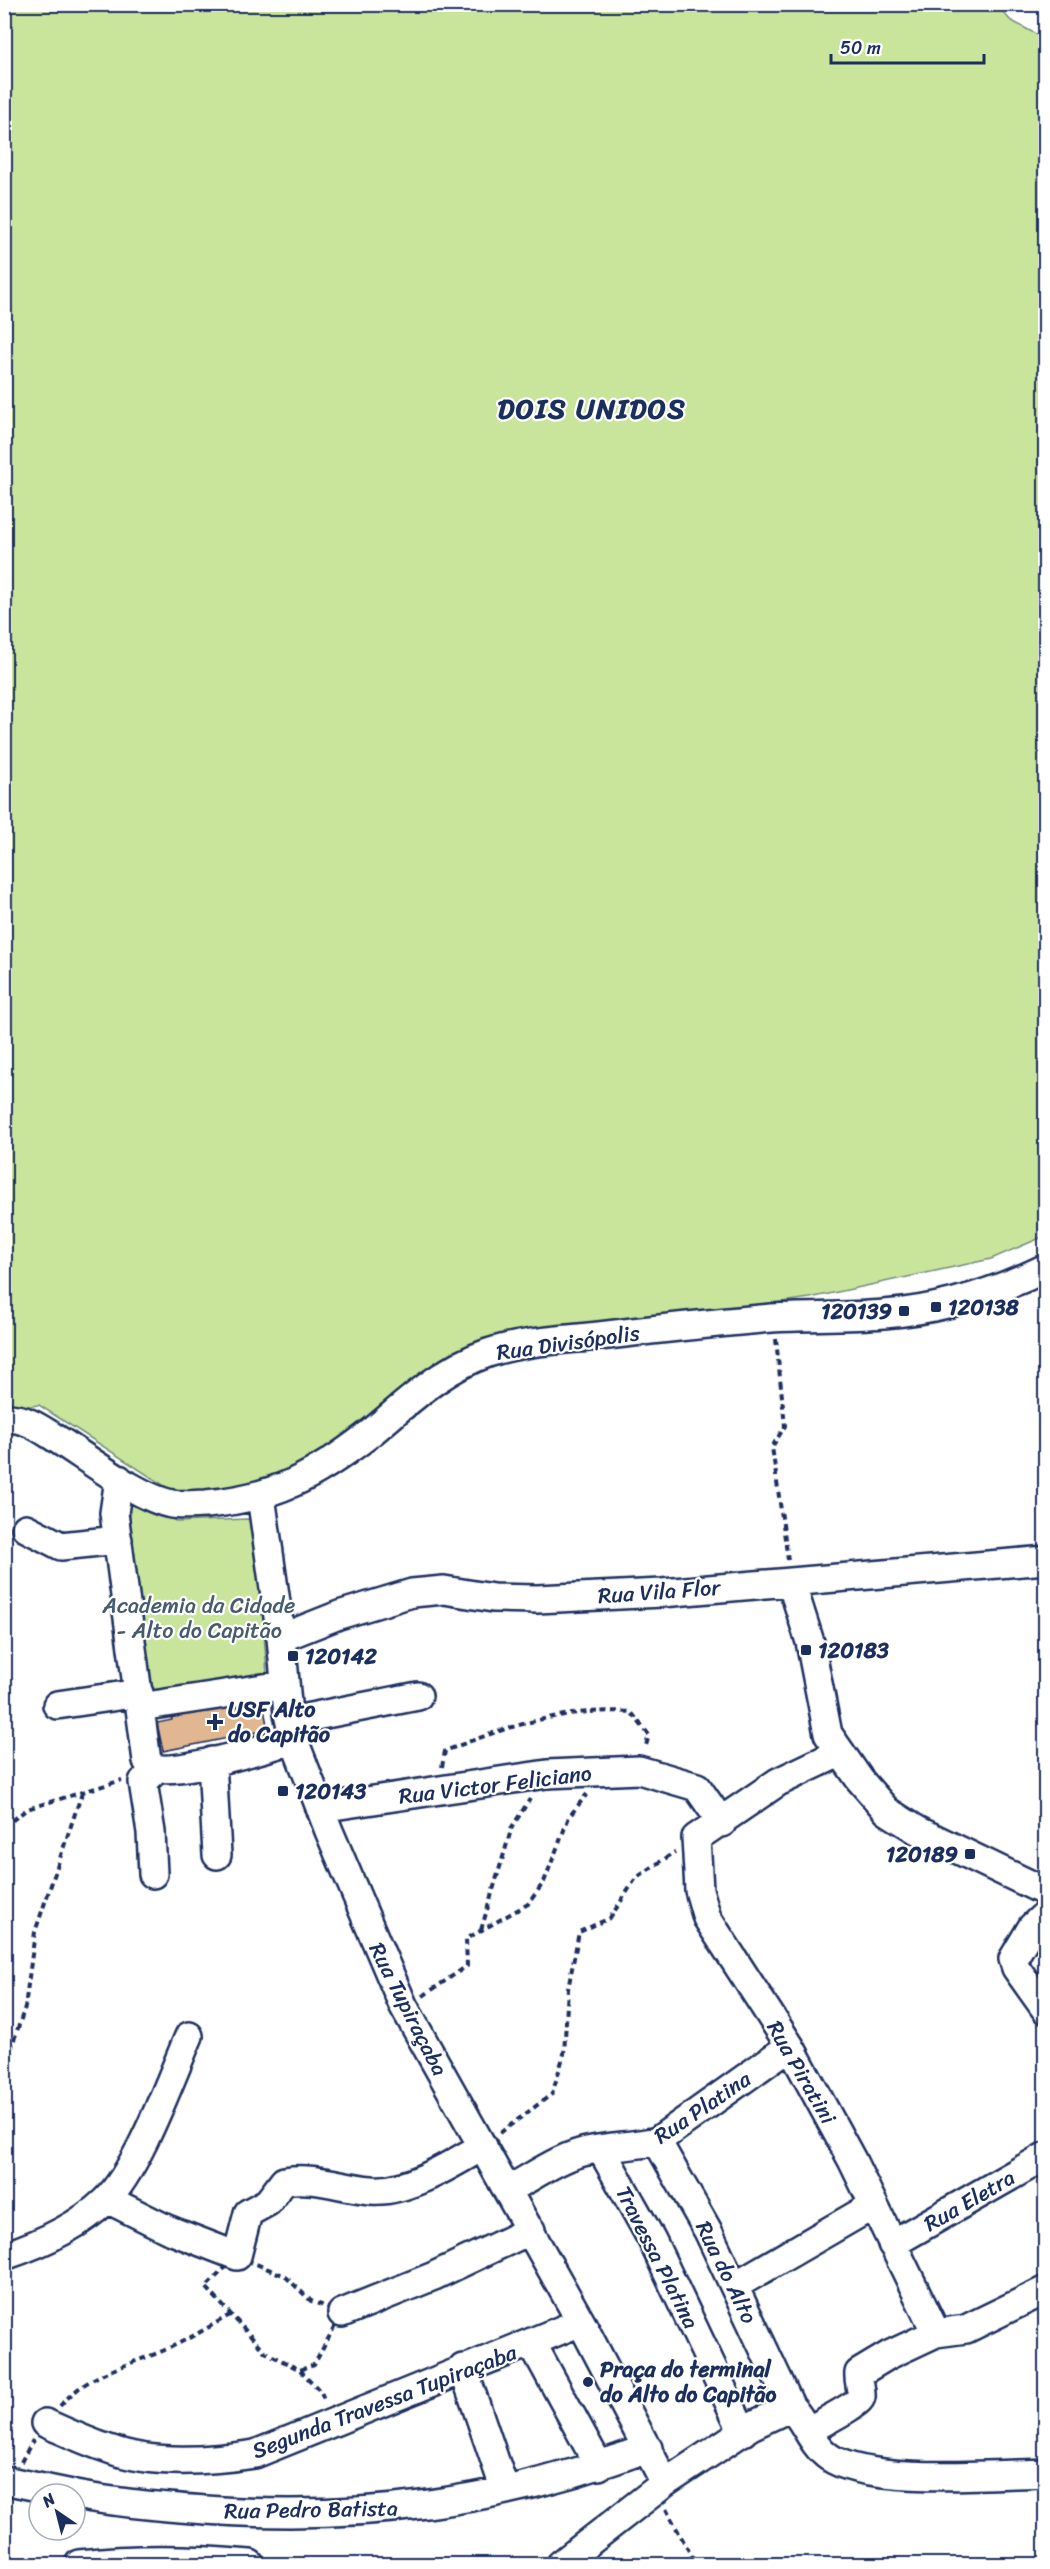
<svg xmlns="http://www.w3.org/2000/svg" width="1050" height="2569" font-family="Sriracha,sans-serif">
<rect width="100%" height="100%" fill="#fff"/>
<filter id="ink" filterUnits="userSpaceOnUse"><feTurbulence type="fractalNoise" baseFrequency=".0167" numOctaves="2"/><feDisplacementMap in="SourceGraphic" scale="12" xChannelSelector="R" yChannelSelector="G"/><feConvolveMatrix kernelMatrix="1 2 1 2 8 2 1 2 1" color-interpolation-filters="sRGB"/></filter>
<g filter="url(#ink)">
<path fill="#c9e59c" stroke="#728a7d" stroke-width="1.5" d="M996 4 1010 20 1045 39V1236L991 1259 810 1298 472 1347 291 1492 191 1503 39 1405 5 1409 4 5Z
M130 1491 177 1522 247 1519 252 1521 260 1582 267 1674 149 1691 123 1534Z"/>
<path fill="#e1b791" stroke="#1b2f5e" stroke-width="1.5" d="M261 1693 268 1730 163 1751 157 1723 172 1720 170 1711Z"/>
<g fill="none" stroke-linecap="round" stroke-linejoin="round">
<g stroke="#1b2f5e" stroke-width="32">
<path id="minor" d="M4 1418C27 1417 42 1430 60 1441 90 1460 139 1498 172 1504 183 1506 196 1504 206 1504 275 1498 315 1476 368 1435 406 1404 441 1369 488 1353 523 1341 563 1340 599 1336 656 1329 714 1323 772 1318 809 1316 847 1317 884 1314 940 1310 996 1292 1046 1268
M119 1479 114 1513 147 1761 152 1767C175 1777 266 1747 294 1740
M261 1496 281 1638 288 1714 294 1740 329 1831 403 2005 581 2322 665 2483
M26 1528 61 1546 118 1540
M791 1582 810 1642 828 1734 860 1780 887 1811 917 1830 1046 1892
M281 1638 339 1615 412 1593 444 1590 493 1598 537 1599 662 1593 1046 1560
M57 1705 139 1693
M140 1707 283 1685
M290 1721 418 1696
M839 1753 778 1782 696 1838 699 1890 707 1918 790 2046 852 2160 936 2333
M212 1761 217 1855
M320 1808 547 1774 639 1770 697 1787 722 1823
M153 1874 151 1832 143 1782 157 1769
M1046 1914 1032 1927 1013 1959 1016 1968 1046 2010
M657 2141 708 2231 791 2407
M601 2149 652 2240 743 2432
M508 2190C534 2176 562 2155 592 2150 614 2146 635 2146 657 2141L790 2046
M107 2199 167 2229 237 2256 248 2213 268 2202 284 2181C315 2176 340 2187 371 2190 405 2194 454 2163 483 2146
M892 2244 1046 2156
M4 2256C40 2244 78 2227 105 2201 138 2170 170 2080 189 2036
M734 2286 874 2205
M342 2313 434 2276 531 2230
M532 2343 599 2466
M463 2368 505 2490
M45 2423C66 2432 87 2442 109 2449 152 2465 210 2461 255 2454L581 2322
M808 2431C817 2425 860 2404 861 2397 862 2389 858 2381 859 2373L889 2355 936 2333 966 2329 1046 2290
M4 2480 72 2494
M75 2495C118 2503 162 2507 206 2510 361 2521 501 2503 648 2448
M79 2564C135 2558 195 2559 250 2564
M561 2564 665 2483 751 2426 791 2407C806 2423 811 2444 829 2457 868 2485 995 2474 1046 2473"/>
</g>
<path stroke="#1b2f5e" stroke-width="4" stroke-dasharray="6 4.5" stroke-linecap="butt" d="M776 1339 785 1426 772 1447 788 1560
M442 1767 445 1751C505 1727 566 1707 631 1712L649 1735 645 1749
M4 1827 27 1809 122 1780
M481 1930 512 1827 530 1799
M423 1996 467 1966 466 1939 528 1904 544 1882 569 1817 587 1794
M4 2070 25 2007 35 1932 82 1793
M500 2133 552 2094 564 2054 568 1989 579 1932 610 1918 636 1878 675 1852
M237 2256 285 2276 311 2301 342 2313 314 2365 300 2370 265 2352 206 2287Z
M300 2370 321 2392 325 2402
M60 2406C89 2373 121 2368 160 2352 184 2342 207 2328 230 2315
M21 2462 33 2440
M666 2509 696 2564"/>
<use href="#minor" stroke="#fff" stroke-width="27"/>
</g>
</g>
<g fill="#1b2f5e" stroke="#fff" stroke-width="2">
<rect x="930" y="1301" width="12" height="12" rx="3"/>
<rect x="898" y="1305" width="12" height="12" rx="3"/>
<rect x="800" y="1644" width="12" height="12" rx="3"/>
<rect x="287" y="1650" width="12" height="12" rx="3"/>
<path d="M212 1713h6v6h6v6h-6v6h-6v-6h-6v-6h6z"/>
<rect x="277" y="1785" width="12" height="12" rx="3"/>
<rect x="964" y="1848" width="12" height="12" rx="3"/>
<circle cx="588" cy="2382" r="6"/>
</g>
<g text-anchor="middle" stroke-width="4.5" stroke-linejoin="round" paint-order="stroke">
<g font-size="22" font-weight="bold" fill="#1b2f5e" stroke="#fff" text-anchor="start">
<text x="948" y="1315">120138</text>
<text x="892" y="1319" text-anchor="end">120139</text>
<text x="818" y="1658">120183</text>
<text x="305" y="1664">120142</text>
<text x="228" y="1717">USF Alto<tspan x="228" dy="25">do Capitão</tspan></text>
<text x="295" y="1799">120143</text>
<text x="958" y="1862" text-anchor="end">120189</text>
<text x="600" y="2377">Praça do terminal<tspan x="600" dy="25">do Alto do Capitão</tspan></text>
</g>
<g font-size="22" fill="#1b2f5e" stroke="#fff">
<text transform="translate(568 1342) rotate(-8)" y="8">Rua Divisópolis</text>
<text transform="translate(659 1591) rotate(-4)" y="8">Rua Vila Flor</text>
<text transform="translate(495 1784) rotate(-7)" y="8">Rua Victor Feliciano</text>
<text transform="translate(409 2009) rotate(63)" y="8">Rua Tupiraçaba</text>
<text transform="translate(802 2072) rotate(60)" y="8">Rua Piratini</text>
<text transform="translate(702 2107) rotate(-34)" y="8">Rua Platina</text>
<text transform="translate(969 2200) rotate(-30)" y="8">Rua Eletra</text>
<text transform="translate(658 2257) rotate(63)" y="8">Travessa Platina</text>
<text transform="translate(727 2272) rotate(64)" y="8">Rua do Alto</text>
<text transform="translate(384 2401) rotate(-21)" y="8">Segunda Travessa Tupiraçaba</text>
<text transform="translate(311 2509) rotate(-1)" y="8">Rua Pedro Batista</text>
</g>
<g font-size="22" fill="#465c6e" stroke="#fff">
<text x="199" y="1613">Academia da Cidade<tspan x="199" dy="25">- Alto do Capitão</tspan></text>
</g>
<g font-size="28" font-weight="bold" letter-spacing="1.5" fill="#1b2f5e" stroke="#fff">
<text x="592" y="418">DOIS UNIDOS</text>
</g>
</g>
<rect width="1050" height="2569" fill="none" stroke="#fff" stroke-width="24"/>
<rect x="12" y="12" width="1026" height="2545" fill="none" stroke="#1b2f5e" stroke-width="2" filter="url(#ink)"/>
<g transform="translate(57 2512) rotate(325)"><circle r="28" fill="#ffffff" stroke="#a4acbf" stroke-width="1.5"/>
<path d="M0-4.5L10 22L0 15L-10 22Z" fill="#1b2f5e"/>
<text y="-9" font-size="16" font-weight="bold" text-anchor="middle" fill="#1b2f5e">N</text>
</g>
<path d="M831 54v9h153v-9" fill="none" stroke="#1b2f5e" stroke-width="3"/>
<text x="840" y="54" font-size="18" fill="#1b2f5e" stroke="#ffffff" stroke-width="4.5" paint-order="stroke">50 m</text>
</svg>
